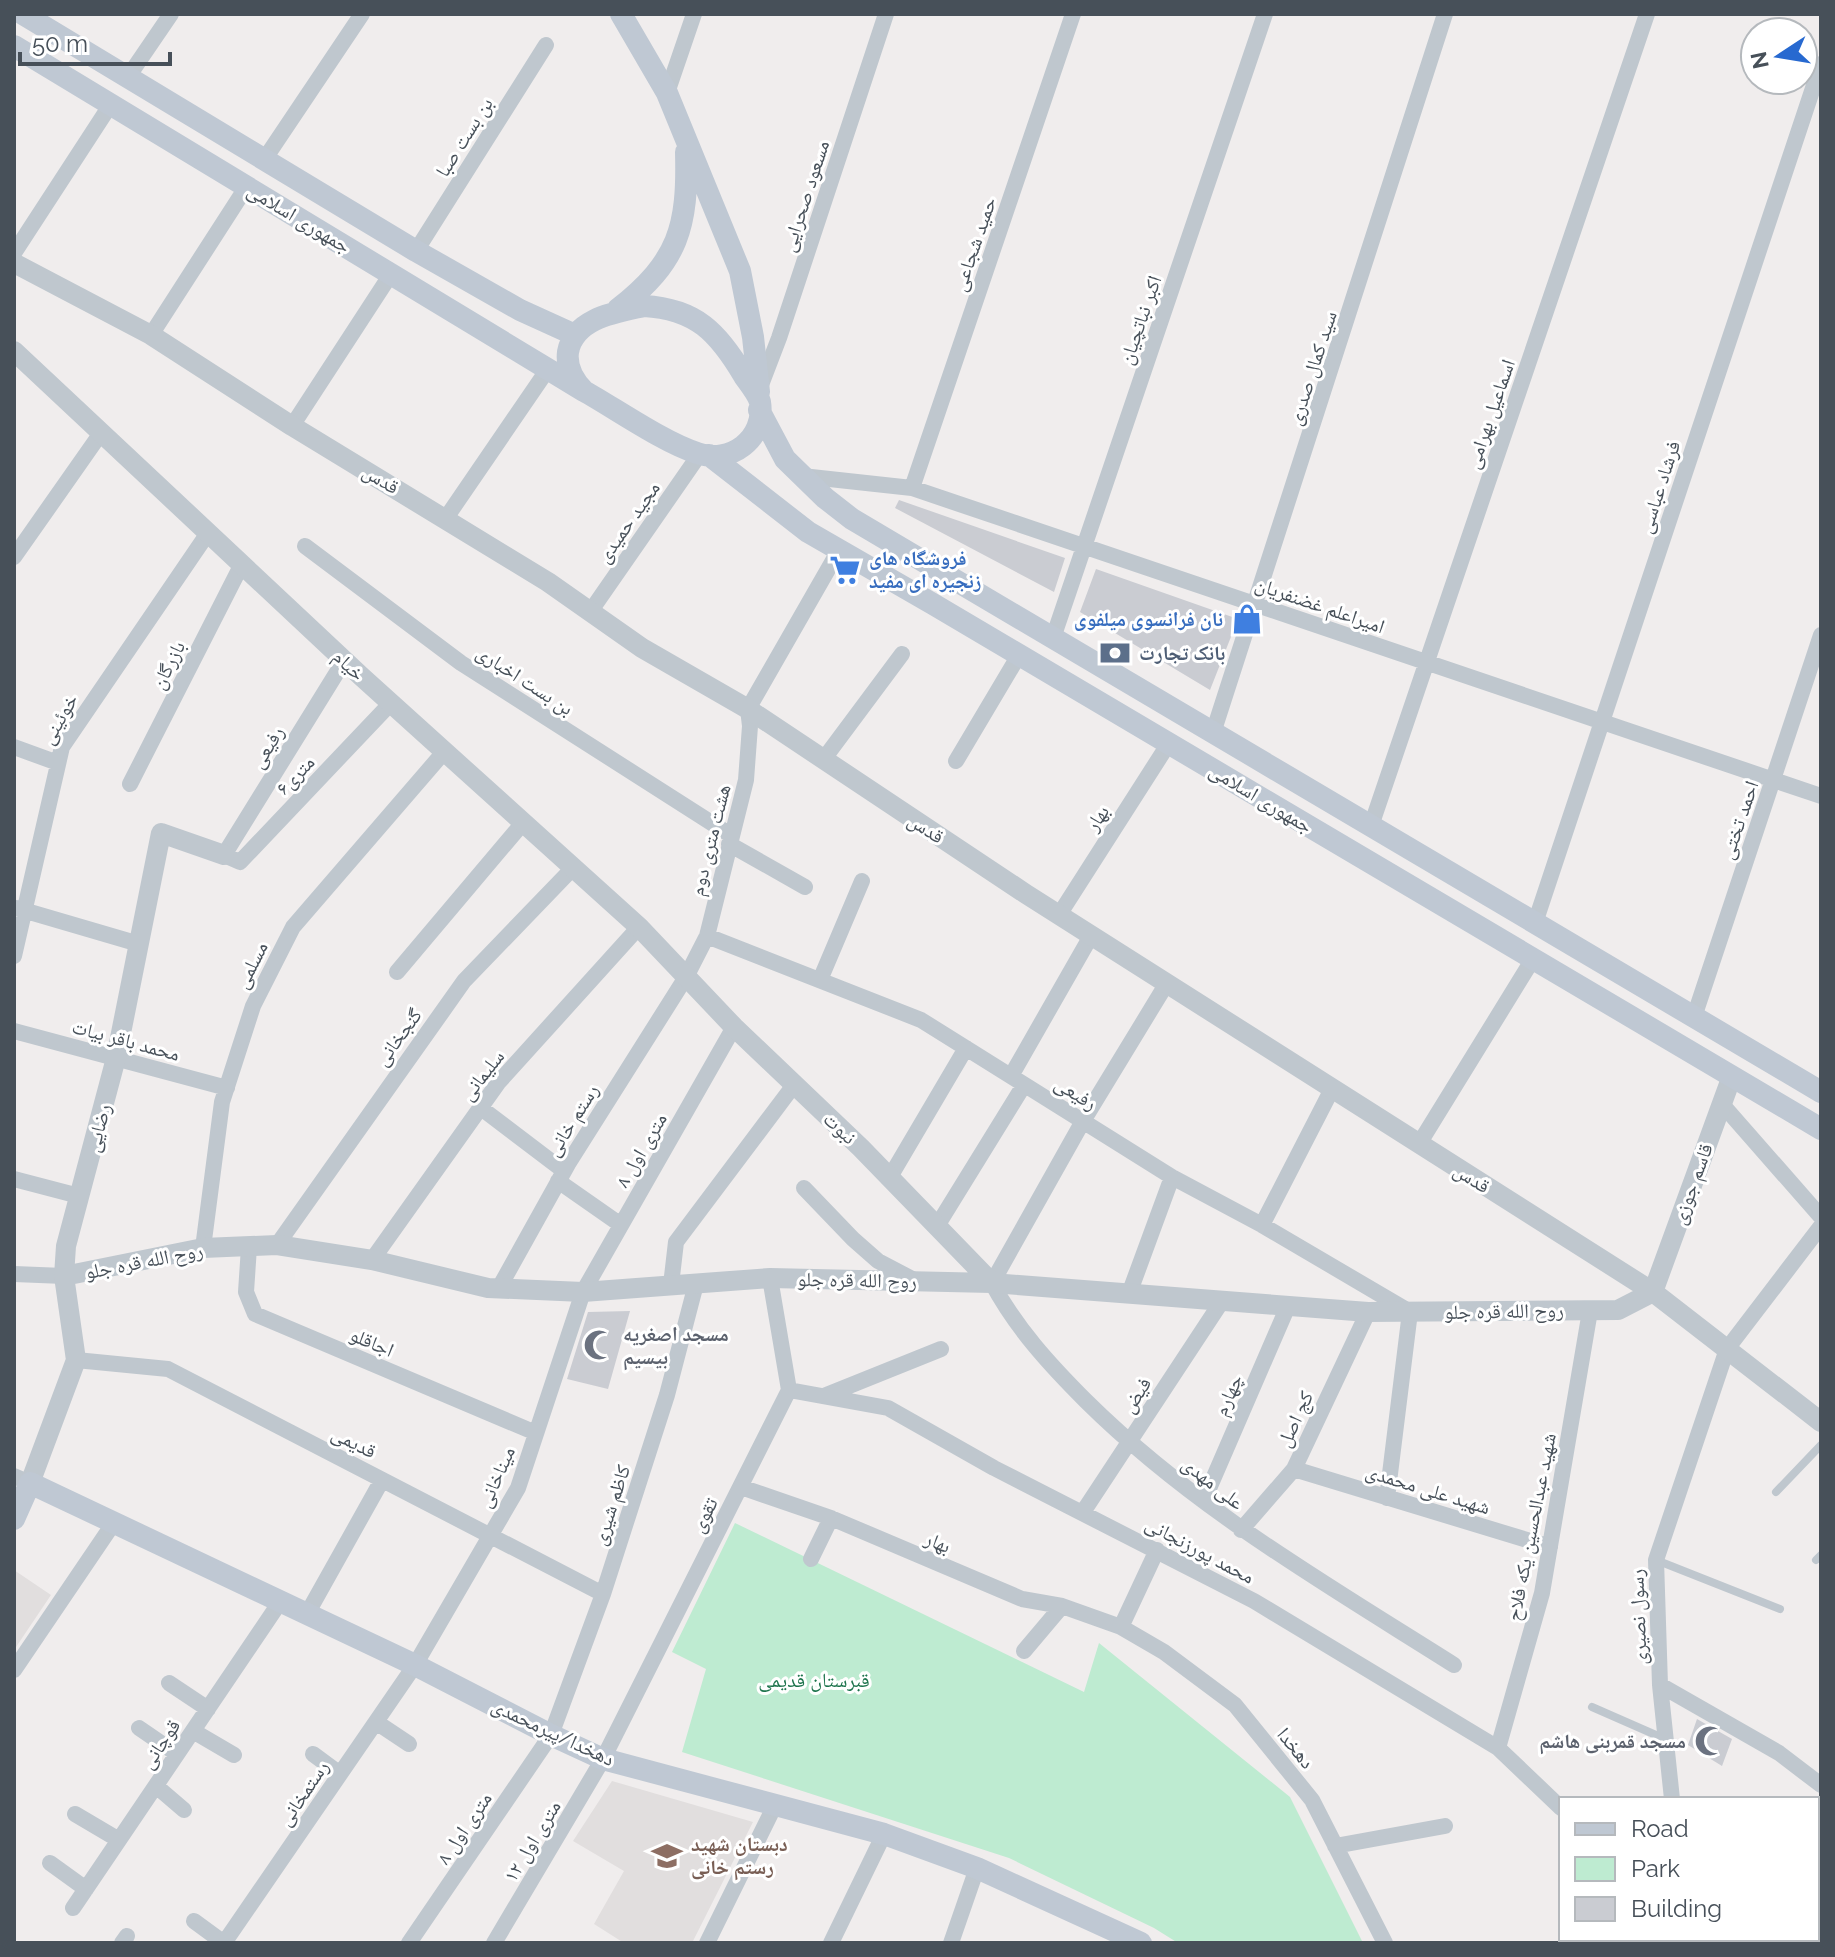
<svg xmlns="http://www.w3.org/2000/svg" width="1835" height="1957" font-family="Raleway,'Noto Naskh Arabic',sans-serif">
<rect width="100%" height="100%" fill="#f0eded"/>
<path fill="#e1dede" d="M14 1570 51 1595 14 1650Z
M612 1781 753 1822 692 1943H624L594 1924 624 1871 573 1841Z"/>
<path fill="#beebd1" d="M735 1523 1084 1692 1099 1643 1290 1797 1363 1943H1178L1154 1928 1009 1858 682 1752 706 1669 672 1652Z"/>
<path fill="#caccd2" d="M899 500 1065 558 1054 592 895 508Z
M1096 569 1238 619 1210 690 1080 612Z
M630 1311 608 1389 567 1379 588 1312Z
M1697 1719 1732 1739 1722 1766 1688 1745Z"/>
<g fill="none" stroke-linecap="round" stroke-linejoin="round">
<path stroke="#bfc7ce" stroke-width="8" d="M1776 1492 1821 1445
M1656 1560 1780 1609
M1816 1560 1821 1555
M1592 1707 1665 1739"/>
<path stroke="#bfc7ce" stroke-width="16" d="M128 77 171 14
M667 93 694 14
M264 160 362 14
M416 251 546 45
M14 253 111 104
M151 335 247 186
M761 385 779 338 886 14
M292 426 391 274
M802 476 912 488 1821 796
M912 488 1073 14
M446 518 548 369
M305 546 461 663 732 836
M14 557 101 433
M590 612 699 455
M1053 638 1265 14
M344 661 224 855 240 862 391 703
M1213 733 1445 14
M14 747 58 763
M823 760 902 654
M956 761 1019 655
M130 784 242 564
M1371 826 1647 14
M729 844 805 887
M16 908 139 944
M1059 915 1169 743
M1535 923 1821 64
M707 936 921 1020 1172 1177 1262 1225 1410 1312 1387 1498
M14 956 62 747 208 533
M397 972 522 824
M820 980 862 881
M1167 983 1083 1121 992 1283C1016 1328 1050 1365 1086 1401 1194 1508 1326 1584 1454 1665
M1694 1017 1821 635
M14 1031 227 1088
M1011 1076 1091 936
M1721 1103 1821 1217
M481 1108 564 1171
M1419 1144 1533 959
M890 1177 966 1048
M14 1179 79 1196
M558 1181 621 1225
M804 1188 853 1239 878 1261 916 1281
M1262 1225 1332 1089
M937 1226 1024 1085
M277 1245 464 981 572 869
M249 1247 246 1292 255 1314 536 1433
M203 1248 222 1102 253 1006 293 927 444 752
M372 1260 498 1083 639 927
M14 1274 64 1276
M671 1285 676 1242 794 1085
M499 1288 568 1164 686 977 707 936 746 780 750 726 748 709 838 552
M1129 1294 1172 1177
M76 1360 168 1369 603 1594
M789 1390 888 1408 994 1468 1254 1601 1498 1748 1561 1808
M824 1396 941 1349
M1294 1469 1550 1547
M14 1476 30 1483
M741 1487 831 1518 1022 1599 1062 1606 1121 1627 1164 1652 1235 1705 1312 1800 1385 1943
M1204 1500 1288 1306
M1083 1512 1222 1301
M1241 1530 1294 1469 1368 1312
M811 1559 831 1518
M307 1614 382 1480
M1121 1627 1157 1550
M1024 1651 1062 1606
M14 1670 113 1524
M169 1683 208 1709
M1660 1685 1779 1753 1821 1785
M376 1722 409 1744
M139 1728 177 1754
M193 1731 234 1755
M1498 1748 1542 1593 1590 1311
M313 1754 340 1774
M156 1786 184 1810
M1672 1799 1660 1685 1656 1560 1727 1349 1821 1226
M75 1814 119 1840
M1335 1846 1445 1826
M50 1863 86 1889
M73 1908 280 1602
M1817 1917 1821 1920
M194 1921 224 1943 415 1665 518 1488 583 1292 734 1027
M1701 1939 1706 1943
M122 1943 127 1936
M409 1943 551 1735 603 1594 667 1395 696 1284
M494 1943 603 1759 789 1390 770 1278
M707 1943 775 1805
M831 1943 884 1834
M951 1943 977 1868
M1593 1943V1939"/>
<path stroke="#bfc7ce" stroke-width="20" d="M14 263 151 335 292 426 548 582 642 648 748 709 1026 894 1653 1292 1821 1422
M14 351 362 677 639 927 734 1027 861 1148 992 1283
M64 1276 203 1248 277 1245 372 1260 488 1288 583 1292 770 1278 992 1283 1368 1312 1618 1310 1653 1292
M1653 1292 1732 1076
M30 1483 76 1360 64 1276 66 1246 116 1058 161 833 224 855"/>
<path stroke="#bfc8d3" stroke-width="22" d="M23 14 416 251 520 310 575 335
M621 14 667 93 740 271 753 337 759 392
M14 46 584 391
M644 306C696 309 718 332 744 376 749 383 758 394 760 402 766 439 730 465 697 453 663 442 616 409 584 391 573 380 566 368 568 352 574 318 617 312 644 306Z
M618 309C679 261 688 227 686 152
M759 410 785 459 825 498 852 519 1821 1092
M709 455 808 532 933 604 1821 1129
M30 1483 415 1665 551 1735 603 1759 884 1834 977 1868 1141 1943
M14 1519 30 1483"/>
</g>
<defs>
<g id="supermarket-bare" transform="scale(2.4)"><path d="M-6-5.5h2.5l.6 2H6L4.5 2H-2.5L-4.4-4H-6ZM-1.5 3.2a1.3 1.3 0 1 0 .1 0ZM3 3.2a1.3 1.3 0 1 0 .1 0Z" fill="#3f7fe0" stroke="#fff" stroke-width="2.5" paint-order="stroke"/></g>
<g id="shop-bare" transform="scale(2.4)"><path d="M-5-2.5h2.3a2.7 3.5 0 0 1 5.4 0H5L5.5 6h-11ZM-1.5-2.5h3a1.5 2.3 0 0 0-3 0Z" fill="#3f7fe0" stroke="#fff" stroke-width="2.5" paint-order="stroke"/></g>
<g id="bank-bare" transform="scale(2.4)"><path d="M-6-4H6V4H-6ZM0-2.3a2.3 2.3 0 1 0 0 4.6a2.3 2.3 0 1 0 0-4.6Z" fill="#5c6f8a" stroke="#fff" stroke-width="2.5" paint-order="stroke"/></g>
<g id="mosque-bare" transform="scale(2.4)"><path d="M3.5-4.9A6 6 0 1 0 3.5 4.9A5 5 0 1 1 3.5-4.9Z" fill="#6b7280" stroke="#fff" stroke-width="2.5" paint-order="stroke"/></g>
<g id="school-bare" transform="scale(2.4)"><path d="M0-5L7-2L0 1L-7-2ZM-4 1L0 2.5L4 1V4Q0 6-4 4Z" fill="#8d6e63" stroke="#fff" stroke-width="2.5" paint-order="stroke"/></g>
</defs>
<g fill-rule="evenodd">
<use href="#supermarket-bare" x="845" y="570"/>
<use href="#shop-bare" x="1247" y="619"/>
<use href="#bank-bare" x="1115" y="653"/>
<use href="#mosque-bare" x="599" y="1345"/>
<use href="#mosque-bare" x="1710" y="1741"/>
<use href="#school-bare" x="667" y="1856"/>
</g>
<g text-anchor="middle" stroke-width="6" stroke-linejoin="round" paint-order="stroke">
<g font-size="20" fill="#475059" stroke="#fff">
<text transform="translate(464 137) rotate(-58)" y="7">بن بست صبا</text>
<text transform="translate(805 196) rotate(-72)" y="7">مسعود صحرایی</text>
<text transform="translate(299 218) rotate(31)" y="7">جمهوری اسلامی</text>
<text transform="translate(974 244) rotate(-71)" y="7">حمید شجاعی</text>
<text transform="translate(1140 320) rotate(-71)" y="7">اکبر نباتچیان</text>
<text transform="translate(1312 368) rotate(-72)" y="7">سید کمال صدری</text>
<text transform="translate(1490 414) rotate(-71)" y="7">اسماعیل بهرامی</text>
<text transform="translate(381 479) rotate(31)" y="7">قدس</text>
<text transform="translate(1659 487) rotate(-72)" y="7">فرشاد عباسی</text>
<text transform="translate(628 522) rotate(-55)" y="7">مجید حمیدی</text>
<text transform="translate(1320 605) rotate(19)" y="7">امیراعلم غضنفریان</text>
<text transform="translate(168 665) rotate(-63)" y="7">بازرگان</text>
<text transform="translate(349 665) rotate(43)" y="7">خیام</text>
<text transform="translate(525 680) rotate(33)" y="7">بن بست اخباری</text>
<text transform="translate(59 719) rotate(-60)" y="7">خوئینی</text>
<text transform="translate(267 747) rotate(-58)" y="7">رفیعی</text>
<text transform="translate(295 775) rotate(-46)" y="7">۶متری</text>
<text transform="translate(1261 798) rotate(31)" y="7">جمهوری اسلامی</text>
<text transform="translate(1097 818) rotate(-57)" y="7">بهار</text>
<text transform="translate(1739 820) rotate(-71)" y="7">احمد تختی</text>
<text transform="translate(926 828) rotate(33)" y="7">قدس</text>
<text transform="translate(710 840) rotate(-76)" y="7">هشت متری دوم</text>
<text transform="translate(251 965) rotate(-63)" y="7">مسلمی</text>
<text transform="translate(398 1037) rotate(-54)" y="7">گنجخانی</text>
<text transform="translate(126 1040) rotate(15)" y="7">محمد باقر بیات</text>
<text transform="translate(482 1075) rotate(-52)" y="7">سلیمانی</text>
<text transform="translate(1076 1093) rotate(32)" y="7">رفیعی</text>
<text transform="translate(572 1120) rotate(-58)" y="7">رستم خانی</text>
<text transform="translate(98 1128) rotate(-75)" y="7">رضایی</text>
<text transform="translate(840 1128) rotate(43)" y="7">نبوت</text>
<text transform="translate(641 1150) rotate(-60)" y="7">۸ متری اول</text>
<text transform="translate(1472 1178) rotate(32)" y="7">قدس</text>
<text transform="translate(1692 1184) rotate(-70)" y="7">قاسم جوزی</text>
<text transform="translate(144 1261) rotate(-11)" y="7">روح الله قره جلو</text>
<text transform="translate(857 1280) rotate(1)" y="7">روح الله قره جلو</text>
<text transform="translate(1504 1311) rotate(-1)" y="7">روح الله قره جلو</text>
<text transform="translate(372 1342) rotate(23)" y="7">اجاقلو</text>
<text transform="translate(1136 1395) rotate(-57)" y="7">فیض</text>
<text transform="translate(1228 1395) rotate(-66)" y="7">چهارم</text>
<text transform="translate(1295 1419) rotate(-65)" y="7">کج اصل</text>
<text transform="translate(354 1442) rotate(27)" y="7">قدیمی</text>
<text transform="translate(496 1477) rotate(-66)" y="7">میناخانی</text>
<text transform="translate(1213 1483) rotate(38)" y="7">علی مهدی</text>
<text transform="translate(1428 1489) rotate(17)" y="7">شهید علی محمدی</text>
<text transform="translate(611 1505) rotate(-72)" y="7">کاظم شیری</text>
<text transform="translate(704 1515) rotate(-63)" y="7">تقوی</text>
<text transform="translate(1531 1527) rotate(-79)" y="7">شهید عبدالحسین یکه فلاح</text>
<text transform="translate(938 1542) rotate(23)" y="7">بهار</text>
<text transform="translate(1200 1550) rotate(28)" y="7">محمد پورزنجانی</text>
<text transform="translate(1638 1617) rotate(-92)" y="7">رسول نصیری</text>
<text transform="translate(553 1732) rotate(25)" y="7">دهخدا/پیرمحمدی</text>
<text transform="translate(160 1744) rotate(-56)" y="7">قوچانی</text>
<text transform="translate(1296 1748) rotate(51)" y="7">دهخدا</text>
<text transform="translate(303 1793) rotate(-56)" y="7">رستمخانی</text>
<text transform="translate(464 1828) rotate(-56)" y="7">۸ متری اول</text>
<text transform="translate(532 1841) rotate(-59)" y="7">۱۲ متری اول</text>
</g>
<g font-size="20" font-weight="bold" fill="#366cbe" stroke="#fff" text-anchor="start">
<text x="869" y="565">فروشگاه های<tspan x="869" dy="23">زنجیره ای مفید</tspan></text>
<text x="1223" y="626" text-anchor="end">نان فرانسوی میلفوی</text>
</g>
<g font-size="20" font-weight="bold" fill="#4e5e75" stroke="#fff" text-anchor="start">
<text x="1139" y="660">بانک تجارت</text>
</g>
<g font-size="20" font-weight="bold" fill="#5b616d" stroke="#fff" text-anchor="start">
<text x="623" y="1341">مسجد اصغریه<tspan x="623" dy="23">بیسیم</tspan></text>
<text x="1686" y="1748" text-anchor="end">مسجد قمربنی هاشم</text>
</g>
<g font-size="20" fill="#1e744d" stroke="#fff">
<text x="814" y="1687">قبرستان قدیمى</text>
</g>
<g font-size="20" font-weight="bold" fill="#785e54" stroke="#fff" text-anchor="start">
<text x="691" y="1851">دبستان شهید<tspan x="691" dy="23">رستم خانی</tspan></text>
</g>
</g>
<rect width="1835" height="1957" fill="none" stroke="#475059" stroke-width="32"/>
<rect x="1559" y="1797" width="260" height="144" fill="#ffffff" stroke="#b5b9bd" stroke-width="2"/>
<rect x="1575" y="1823" width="40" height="12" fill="#bfc8d3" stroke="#b5b9bd" stroke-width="2"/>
<text x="1631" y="1837" font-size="24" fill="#475059">Road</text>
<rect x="1575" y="1857" width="40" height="24" fill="#beebd1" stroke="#b5b9bd" stroke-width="2"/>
<text x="1631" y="1877" font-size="24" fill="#475059">Park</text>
<rect x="1575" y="1897" width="40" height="24" fill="#caccd2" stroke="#b5b9bd" stroke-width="2"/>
<text x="1631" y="1917" font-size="24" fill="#475059">Building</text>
<g transform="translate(1779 56) rotate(258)"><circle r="38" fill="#ffffff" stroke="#b5b9bd" stroke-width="2"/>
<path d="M0-6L14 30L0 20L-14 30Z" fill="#2769d0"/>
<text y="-12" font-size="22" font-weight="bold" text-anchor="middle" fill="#475059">N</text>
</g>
<path d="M20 52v12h150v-12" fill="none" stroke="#475059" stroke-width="4"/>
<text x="32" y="52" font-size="24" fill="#475059" stroke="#ffffff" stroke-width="6" paint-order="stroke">50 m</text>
</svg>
